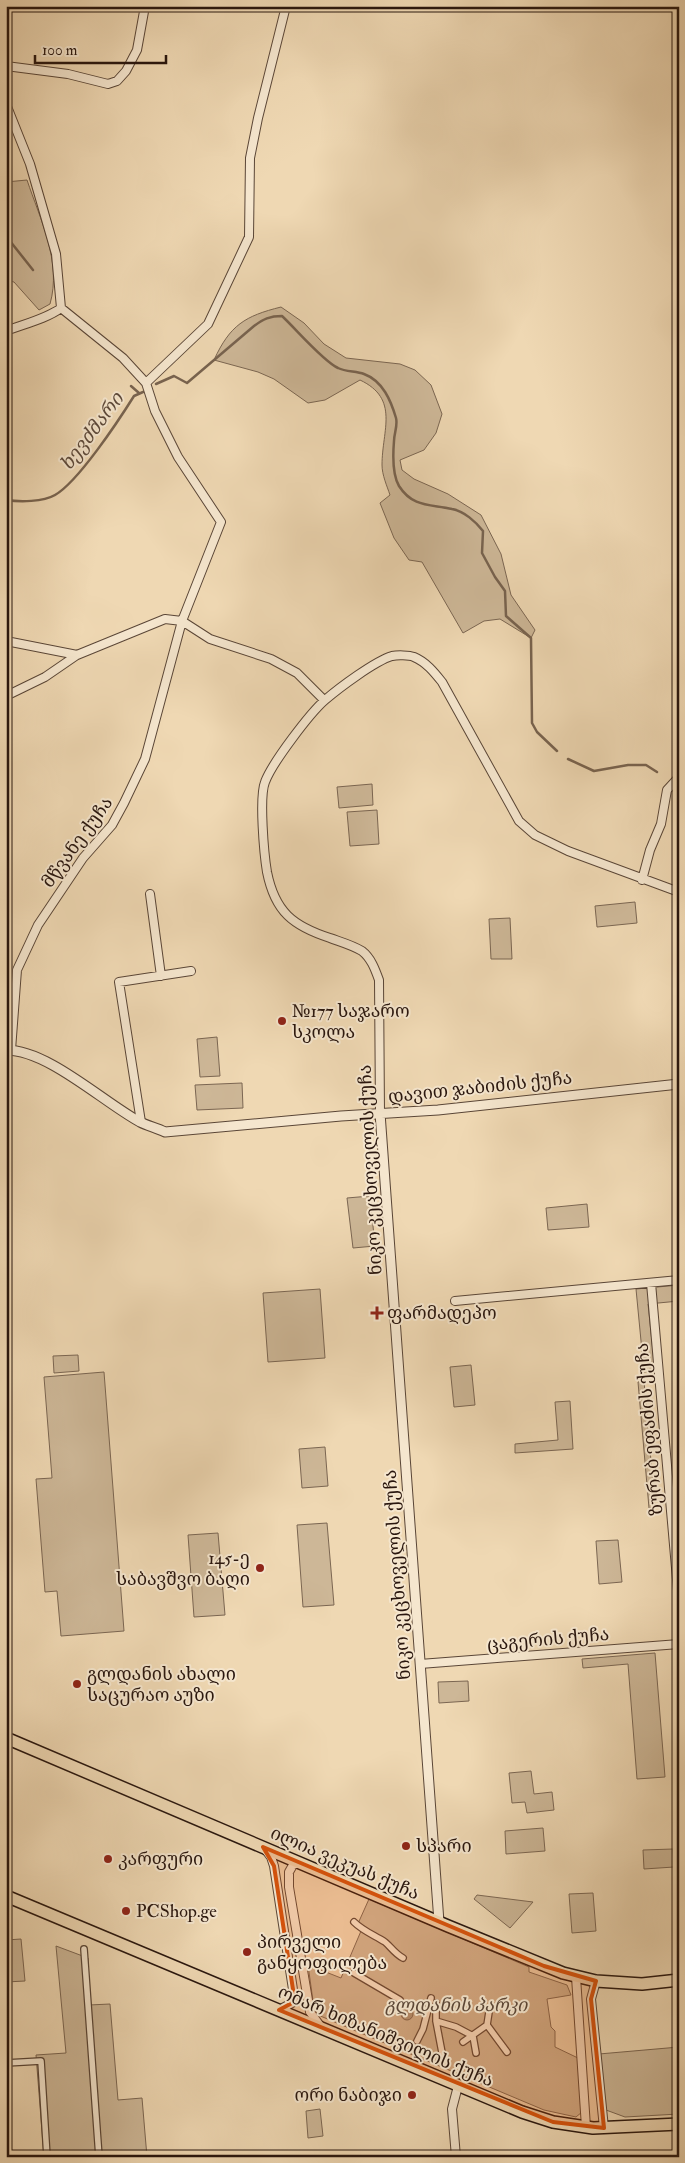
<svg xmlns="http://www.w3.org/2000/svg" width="685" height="2163" font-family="'IM FELL Double Pica','Noto Serif Georgian',serif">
<rect width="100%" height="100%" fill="#efd8b3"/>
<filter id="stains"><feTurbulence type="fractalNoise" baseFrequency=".004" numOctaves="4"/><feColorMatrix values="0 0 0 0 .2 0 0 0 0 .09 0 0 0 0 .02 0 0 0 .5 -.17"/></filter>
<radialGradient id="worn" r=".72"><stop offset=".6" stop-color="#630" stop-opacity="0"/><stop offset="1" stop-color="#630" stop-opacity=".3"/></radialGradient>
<path fill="#cdb797" stroke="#7b6652" d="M27 180C40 219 62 262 50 304L39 310 14 282 6 280V182Z
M281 307 304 323 324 344 346 358 400 364 415 370 431 385 442 414 436 433 424 450 400 460 402 470 414 479 448 494 481 515 501 554 511 595 535 630 531 638 500 619 484 621 463 633 422 562 409 560 394 538 380 503 390 495C387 486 382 475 382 465 382 430 400 399 360 380L325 400 308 403 274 379 258 372 214 360C230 325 245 316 281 307Z
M372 784 373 805 339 808 337 787Z
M377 810 379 844 350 846 347 812Z
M635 902 637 923 597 927 595 906Z
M510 918 512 959H491L489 919Z
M217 1037 220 1076 200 1077 197 1039Z
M242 1083 243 1108 197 1110 195 1085Z
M370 1196 375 1246 353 1248 347 1198Z
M587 1204 589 1227 548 1230 546 1208Z
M679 1285V1301L648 1304 655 1371 644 1372 636 1289Z
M320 1289 325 1358 268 1362 263 1293Z
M78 1355 79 1371 54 1373 53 1356Z
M471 1365 475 1405 454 1407 450 1367Z
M104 1372 124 1631 61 1636 57 1591 45 1592 36 1479 52 1478 44 1377Z
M644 1381 655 1507 649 1508 638 1382Z
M570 1401 573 1449 515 1453V1444L558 1440 555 1402Z
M325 1447 328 1486 302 1488 299 1449Z
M327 1523 334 1605 303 1607 297 1525Z
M218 1533 225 1615 194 1617 188 1535Z
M618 1540 622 1582 599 1584 596 1541Z
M655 1653 665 1777 637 1779 628 1664 583 1668 582 1659Z
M468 1681 469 1701 439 1703 438 1682Z
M531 1771 534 1794 552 1792 554 1810 527 1813 525 1802 512 1803 509 1773Z
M543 1828 545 1851 506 1854 505 1831Z
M673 1849 674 1867 644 1869 643 1850Z
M593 1893 596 1931 572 1933 569 1894Z
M477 1895 533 1902 510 1928 474 1899Z
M369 1899 529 1967V1972L567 1985 571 1995 547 1999 551 2027 555 2031V2047L578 2058 582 2112 576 2117 544 2110 318 2015 314 2008 308 1965 341 1978 361 1931 356 1928Z
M21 1939 25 1981 6 1982V1940Z
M56 1946 88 1958 89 2005 110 2004 118 2100 142 2098 147 2157H44L36 2055 66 2053Z
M679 2047V2114L625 2117 606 2110 599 2054Z
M320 2109 323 2136 308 2138 306 2111Z"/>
<path fill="#ac967b" stroke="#78634f" d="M401 2014a6 6 0 1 1 12 0a6 6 0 1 1-12 0Z"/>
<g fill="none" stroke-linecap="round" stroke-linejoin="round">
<path stroke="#78634f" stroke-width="2.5" d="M6 236 33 270
M156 384 174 376 187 383 254 326C263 319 270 316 282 316 296 329 323 361 338 368 346 372 356 371 364 374 383 381 391 401 396 418 398 426 394 433 394 441 393 453 392 474 399 486 413 508 431 504 452 509 464 511 476 522 483 531L482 553 495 577 505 591 506 616 531 638 532 723 537 732 557 751
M131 386 139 393
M6 500C20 502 43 502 55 495 78 482 119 420 134 396L143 392
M568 759 594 771 628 765H646L657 772"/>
<g stroke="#5a4637" stroke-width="8">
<path id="pedestrian" d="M354 1922C363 1931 374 1935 385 1942 391 1947 395 1954 403 1958
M84 1949 99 2157
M354 1973 400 2000
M436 2003V2021L444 2063
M436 2021 456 2027 473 2036 476 2053
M487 2025 507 2052
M417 2041 423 2029 431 1998
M463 2042 487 2025 489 2012
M6 2063 41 2061 47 2157"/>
</g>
<g stroke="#5a4637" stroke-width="10">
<path id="minor" d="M6 66 68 74 108 84 117 81 126 71 137 50 145 6
M6 104 30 164 56 254 61 308 123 358 146 383 155 411 178 457 221 522 182 621 145 759 124 803 112 825 83 858 38 925 17 970 11 1050
M6 331C24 324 46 319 61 308
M146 383 208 324 249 237 250 158 258 118 286 6
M6 641 77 655
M6 696 45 677 77 655 165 619 182 621 210 639 271 659 297 673 324 700
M642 880 650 850 661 824 667 790 679 777
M150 894 161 976
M380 1113 379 980C375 969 371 958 362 951 352 945 341 942 330 938 293 926 275 912 267 872 264 854 259 797 265 782 272 763 310 713 325 700 339 688 375 661 392 656 397 655 409 655 414 657 426 662 434 672 442 682L519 821 535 835 568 851 679 892
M141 1122 119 982 191 971
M651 1283 679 1602
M455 1301 679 1280
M420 1664 679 1644
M265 1849 271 1857 274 1866 294 1996 292 2003 279 2010
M300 1863 293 1865 289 1872V1887L310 2012 321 2027
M576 1977 586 2127
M596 1981 591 1999 604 2128
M456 2157 452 2109 458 2086"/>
</g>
<g stroke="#5a4637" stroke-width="11">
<path id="tertiary" d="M6 1050C48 1050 103 1102 140 1122 148 1126 157 1128 165 1132L341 1116 438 1110 679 1084
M380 1113 439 1922"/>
</g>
<g stroke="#29160e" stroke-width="14">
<path id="primary" d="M6 1738 448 1926 563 1973 596 1981 642 1984 679 1980
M6 1896 522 2112 553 2122 593 2128 679 2124"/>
</g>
<use href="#pedestrian" stroke="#f5e6ce" stroke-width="5.5"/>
<use href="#minor" stroke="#f5e6ce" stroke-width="8"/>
<use href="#tertiary" stroke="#f5e6ce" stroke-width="9"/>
<use href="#primary" stroke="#efd8b3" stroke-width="11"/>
</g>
<path fill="#d5520c" fill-opacity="0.2" stroke="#d5520c" stroke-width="4" stroke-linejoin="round" d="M263 1847 544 1966 596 1981 591 1999 604 2128 553 2122 279 2010 292 2003 294 1996 274 1866Z"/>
<g fill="#8f2418" stroke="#f5e6ce" stroke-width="2">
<circle cx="282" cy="1021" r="5"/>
<path d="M374.5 1305.5h5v5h5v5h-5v5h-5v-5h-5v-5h5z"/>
<circle cx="260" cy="1568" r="5"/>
<circle cx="77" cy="1684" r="5"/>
<circle cx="406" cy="1846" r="5"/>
<circle cx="108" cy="1859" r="5"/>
<circle cx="126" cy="1911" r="5"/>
<circle cx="247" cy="1952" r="5"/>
<circle cx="412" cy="2095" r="5"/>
</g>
<g text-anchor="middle" stroke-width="4" stroke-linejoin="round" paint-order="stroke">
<g font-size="18" fill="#29160e" stroke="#f5e6ce">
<text transform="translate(77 842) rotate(-54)" y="6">მწვანე ქუჩა</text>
<text transform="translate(480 1087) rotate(-6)" y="6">დავით ჯაბიძის ქუჩა</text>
<text transform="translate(370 1170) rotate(-93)" y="6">ნიკო კეცხოველის ქუჩა</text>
<text transform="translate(649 1429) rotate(-95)" y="6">ზურაბ ეფაძის ქუჩა</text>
<text transform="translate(397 1575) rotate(-94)" y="6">ნიკო კეცხოველის ქუჩა</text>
<text transform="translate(548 1639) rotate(-5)" y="6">ცაგერის ქუჩა</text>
<text transform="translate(345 1863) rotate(23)" y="6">ილია ვეკუას ქუჩა</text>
<text transform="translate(386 2036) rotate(23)" y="6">ომარ ხიზანიშვილის ქუჩა</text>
</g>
<g font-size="18" fill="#29160e" stroke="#f5e6ce" text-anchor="start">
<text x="292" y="1017">№177 საჯარო<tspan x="292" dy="21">სკოლა</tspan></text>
<text x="387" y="1319">ფარმადეპო</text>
<text x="250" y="1564" text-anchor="end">145-ე<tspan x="250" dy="21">საბავშვო ბაღი</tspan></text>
<text x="87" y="1680">გლდანის ახალი<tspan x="87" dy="21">საცურაო აუზი</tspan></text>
<text x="416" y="1852">სპარი</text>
<text x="118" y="1865">კარფური</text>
<text x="136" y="1917">PCShop.ge</text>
<text x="257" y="1948">პირველი<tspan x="257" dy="21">განყოფილება</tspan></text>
<text x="402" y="2101" text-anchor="end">ორი ნაბიჯი</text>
</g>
<g font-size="18" font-style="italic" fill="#5a4637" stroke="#f5e6ce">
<text x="456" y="2011">გლდანის პარკი</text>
</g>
<g font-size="19" font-style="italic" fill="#5d493a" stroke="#f5e6ce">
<text transform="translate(91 431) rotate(-53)" y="7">ხევძმარი</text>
</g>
</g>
<rect width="685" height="2163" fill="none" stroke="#efd8b3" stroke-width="25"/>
<rect x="8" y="8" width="670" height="2148" fill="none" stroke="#29160e" stroke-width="2.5"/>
<rect x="12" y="12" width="660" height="2138" fill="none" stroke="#29160e"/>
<path d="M35 55v8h131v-8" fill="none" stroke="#29160e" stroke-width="2.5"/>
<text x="42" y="55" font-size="15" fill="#29160e" stroke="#f5e6ce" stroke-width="4" paint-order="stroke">100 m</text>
<rect width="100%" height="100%" filter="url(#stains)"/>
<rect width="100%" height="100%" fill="url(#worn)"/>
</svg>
